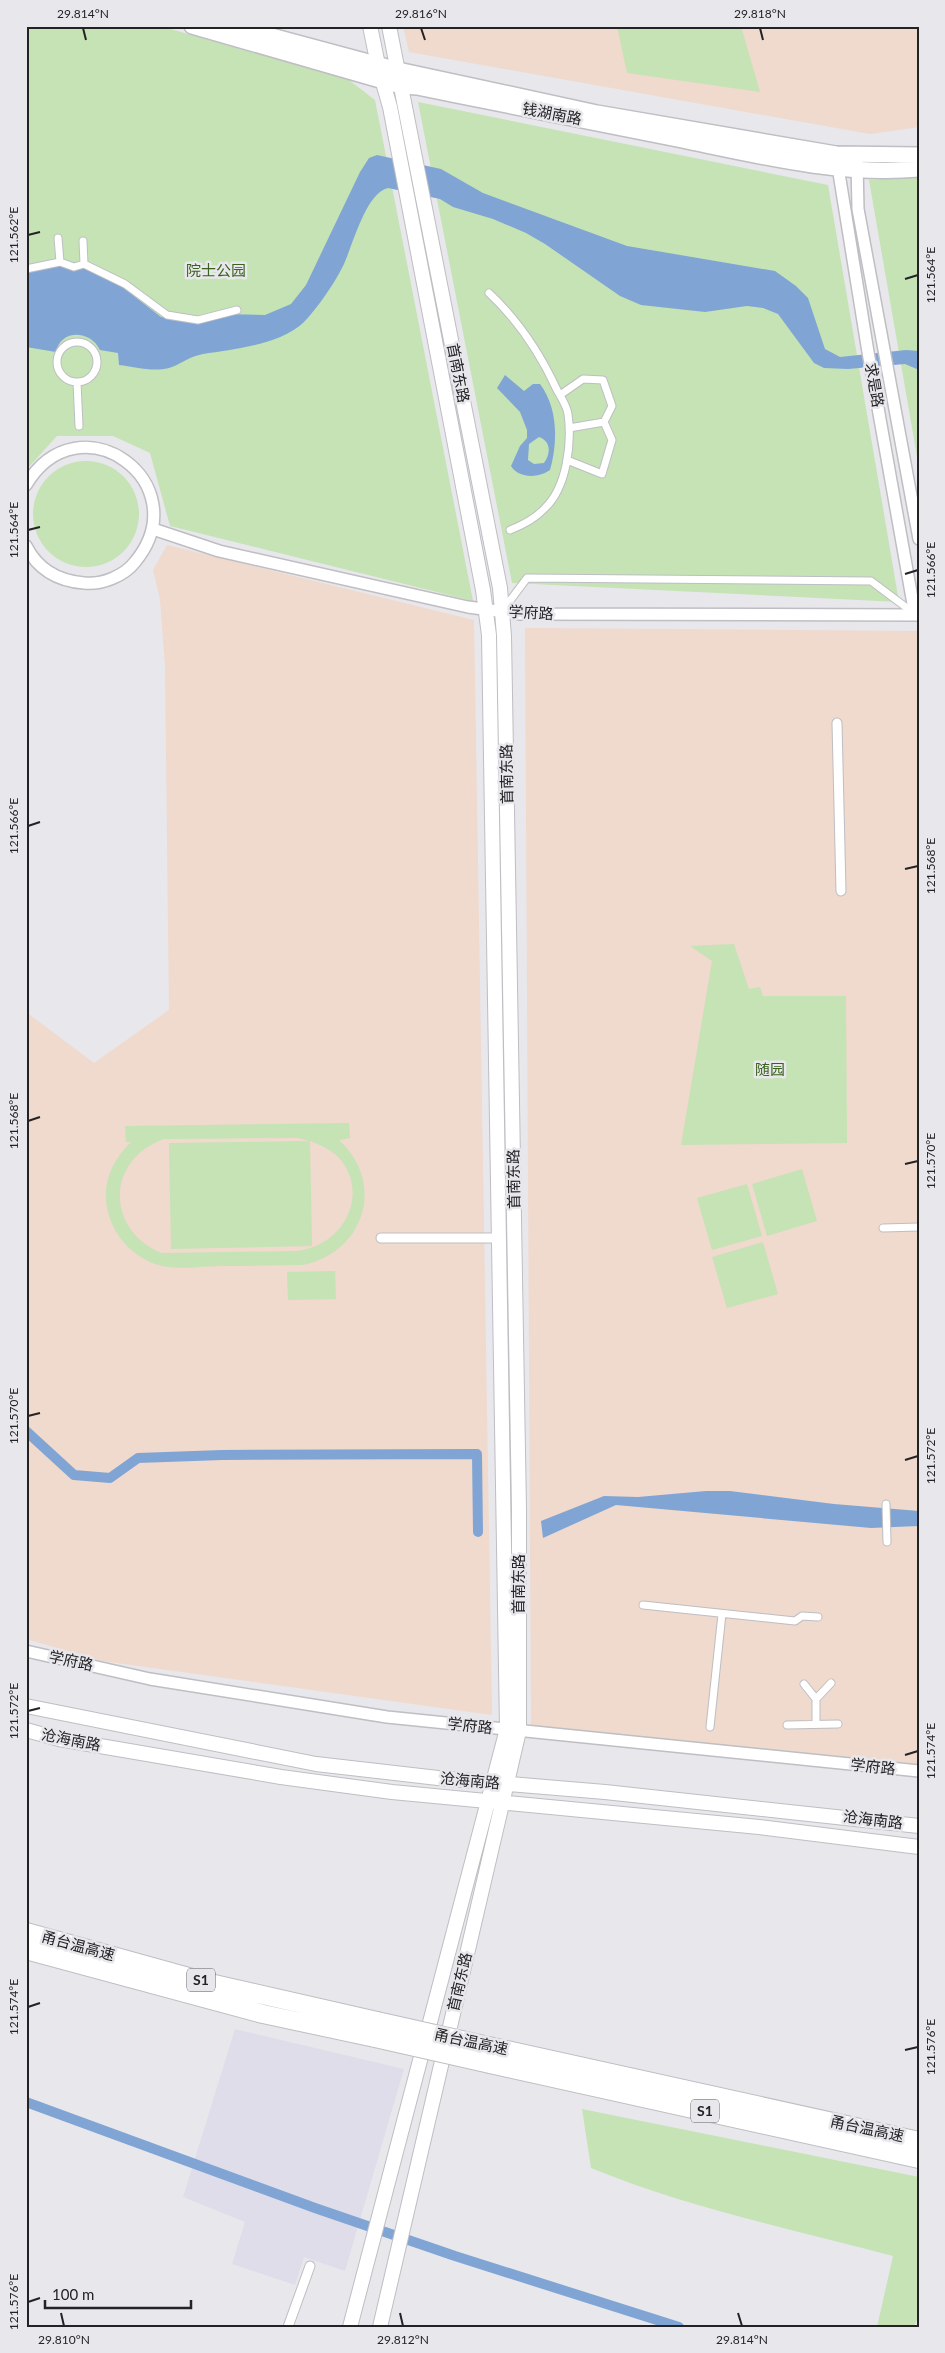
<svg xmlns="http://www.w3.org/2000/svg" width="945" height="2353" font-family="Lato,'Noto Sans SC',sans-serif">
<rect width="100%" height="100%" fill="#e8e7ec"/>
<path fill="#dfddea" d="M235 2029 404 2069 345 2271 304 2257 295 2285 232 2264 245 2222 183 2197Z"/>
<path fill="#f0d9cd" d="M403 26H919V127L870 134 409 52Z
M167 545 474 620 492 1715 102 1661 26 1639V1012L94 1063 169 1010 165 666 160 599 153 570Z
M525 628 919 631V1764L531 1726Z"/>
<path fill="#c5e3b5" fill-rule="evenodd" d="M26 26H160L349 80 375 100 473 601 170 526 150 453 113 436H57L26 470Z
M617 26H741L760 92 627 73Z
M418 102 828 185 899 602 512 583Z
M919 176V468L869 180Z
M33 514a53 53 0 1 1 106 0a53 53 0 1 1-106 0Z
M734 944 749 989 760 987 763 996H846L847 1143 681 1145 712 961 690 946Z
M349 1123 350 1138 339 1140C386 1183 365 1252 303 1265 277 1265 250 1266 223 1266 205 1266 186 1269 169 1267 138 1264 112 1237 107 1207 102 1182 113 1160 131 1142H126L125 1126ZM298 1138 309 1141 169 1143 171 1249 312 1246 310 1141C321 1145 332 1150 340 1159 371 1197 341 1247 296 1251L162 1253C106 1231 105 1160 164 1139Z
M802 1169 817 1221 767 1236 752 1184Z
M747 1184 762 1236 712 1250 697 1198Z
M763 1242 778 1294 727 1308 712 1257Z
M335 1271 336 1299 288 1300 287 1272Z
M582 2109 919 2177V2315L914 2327H877L893 2256C792 2229 688 2208 591 2168Z"/>
<path fill="#80a5d4" fill-rule="evenodd" d="M377 155 441 169 483 193 627 246 775 271 796 286 808 298 825 349 840 357 906 350 919 351V370L905 364 848 369 824 368 814 363 778 314 763 308 747 306 705 312 641 305 620 296 545 244 526 233 493 219 453 207 440 199 388 188C366 193 353 244 344 264 336 281 317 309 303 323 279 345 233 349 203 354 189 357 184 362 172 367 156 373 135 367 119 365L118 353 100 350C90 330 61 329 56 352L26 347V270L45 265 95 269 121 286 161 317 198 320 223 314 265 315 291 304 306 285 360 172 369 158Z
M505 375 524 391 533 384H540C558 408 558 442 550 470 539 478 519 479 511 466L520 446 527 438V430L520 412 497 388ZM539 437C551 441 551 454 544 463L534 464 528 460 529 444Z
M706 1491H730L834 1504 919 1511V1526L871 1528 616 1505 543 1538 541 1521 604 1496 638 1497Z"/>
<g fill="none" stroke-linecap="round" stroke-linejoin="round">
<path stroke="#80a5d4" stroke-width="10" d="M26 1431 74 1475 110 1478 138 1458 222 1455 477 1454 478 1532
M26 2102 315 2208 455 2256 679 2327"/>
<g stroke="#bebec3" stroke-width="9">
<path id="pedestrian" d="M58 238 60 262
M83 241 84 264
M26 269 60 262 74 267 84 264 125 284 167 315 198 320 237 310
M489 293C519 321 540 353 557 390 561 397 567 406 568 414 572 443 567 487 545 508 535 519 523 525 510 530
M57 362a20 20 0 1 1 40 0a20 20 0 1 1-40 0Z
M77 382 79 426
M560 395 583 379 603 380 612 406 604 422 612 440 602 474 567 460
M569 428 604 422
M503 610 527 578 871 581 915 614
M883 1228 919 1227
M886 1504 887 1542
M643 1605 795 1621 802 1616 818 1617
M804 1684 816 1699 831 1683
M816 1724V1699
M787 1725 838 1724
M710 1727 722 1614"/>
</g>
<g stroke="#bebec3" stroke-width="11">
<path id="minor" d="M837 723 841 891
M381 1238H499
M288 2327 310 2266"/>
</g>
<g stroke="#bebec3" stroke-width="14">
<path id="tertiary" d="M837 161 868 352 915 615
M857 163 858 209 919 539
M26 485C79 396 200 483 135 562 124 576 102 585 84 583 59 581 38 570 26 546
M153 529 219 551 468 607 520 614 919 615
M26 1651 150 1679 387 1717 919 1771"/>
</g>
<g stroke="#bebec3" stroke-width="16">
<path id="secondary" d="M26 1706 316 1764 438 1778 605 1792 919 1826
M26 1730 59 1739 281 1777 392 1792 759 1827 919 1847
M350 2327 507 1729 489 635 483 590 390 107 378 65 370 26
M380 2327 519 1731V1510L504 636 500 588 389 26"/>
</g>
<g stroke="#bebec3" stroke-width="18">
<path id="primary" d="M192 26 401 86 417 87C505 105 593 122 682 140 759 156 840 176 919 169
M234 26 398 70 597 113 836 154 919 155"/>
</g>
<g stroke="#bebec3" stroke-width="20">
<path id="motorway" d="M26 1932 210 1983 377 2021
M26 1950 263 2014 375 2038
M493 2047 919 2141
M490 2064 919 2159"/>
</g>
<use href="#pedestrian" stroke="#fff" stroke-width="7"/>
<use href="#minor" stroke="#fff" stroke-width="9"/>
<use href="#tertiary" stroke="#fff" stroke-width="11"/>
<use href="#secondary" stroke="#fff" stroke-width="14"/>
<use href="#primary" stroke="#fff" stroke-width="15"/>
<use href="#motorway" stroke="#fff" stroke-width="18"/>
<g stroke="#bebec3" stroke-width="20" stroke-linecap="butt">
<path id="motorway-bridge" d="M377 2021 493 2047
M375 2038 490 2064"/>
</g>
<use href="#motorway-bridge" stroke="#fff" stroke-width="18"/>
</g>
<path fill="none" stroke="#232224" stroke-width="2" d="M83 28 86 40M421 28 425 40M760 28 763 40M28 235 40 232M905 279 918 275M28 530 40 527M905 574 918 570M28 826 40 822M905 869 918 866M28 1121 40 1117M905 1164 918 1161M28 1416 40 1413M905 1460 918 1456M28 1711 40 1708M905 1755 918 1751M28 2007 40 2003M905 2050 918 2047M28 2302 40 2298M61 2313 64 2326M400 2313 403 2326M738 2313 742 2326"/>
<g text-anchor="middle" stroke-width="5" stroke-linejoin="round" paint-order="stroke">
<g fill="#e8e7ec" stroke="#5e5d60" stroke-width="1">
<rect x="187" y="1968.5" width="28" height="23" rx="4"/>
<rect x="691" y="2099.5" width="28" height="23" rx="4"/>
</g>
<g font-size="14" font-weight="bold" fill="#232224">
<text x="201" y="1985">S1</text>
<text x="705" y="2116">S1</text>
</g>
<g font-size="15" fill="#232224" stroke="#e8e7ec">
<text transform="translate(552 114) rotate(11)" y="5">钱湖南路</text>
<text transform="translate(458 373) rotate(79)" y="5">首南东路</text>
<text transform="translate(874 385) rotate(80)" y="5">求是路</text>
<text transform="translate(531 613) rotate(3)" y="5">学府路</text>
<text transform="translate(507 774) rotate(-91)" y="5">首南东路</text>
<text transform="translate(514 1179) rotate(-91)" y="5">首南东路</text>
<text transform="translate(519 1584) rotate(-90)" y="5">首南东路</text>
<text transform="translate(71 1661) rotate(12)" y="5">学府路</text>
<text transform="translate(470 1726) rotate(6)" y="5">学府路</text>
<text transform="translate(71 1740) rotate(11)" y="5">沧海南路</text>
<text transform="translate(873 1767) rotate(6)" y="5">学府路</text>
<text transform="translate(470 1781) rotate(5)" y="5">沧海南路</text>
<text transform="translate(873 1820) rotate(7)" y="5">沧海南路</text>
<text transform="translate(78 1946) rotate(15)" y="5">甬台温高速</text>
<text transform="translate(460 1982) rotate(-77)" y="5">首南东路</text>
<text transform="translate(471 2042) rotate(12)" y="5">甬台温高速</text>
<text transform="translate(867 2129) rotate(12)" y="5">甬台温高速</text>
</g>
<g font-size="15" fill="#39621c" stroke="#e8e7ec">
<text x="216" y="276">院士公园</text>
<text x="770" y="1075">随园</text>
</g>
</g>
<rect width="945" height="2353" fill="none" stroke="#e8e7ec" stroke-width="55"/>
<path d="M45 2300v8h146v-8" fill="none" stroke="#232224" stroke-width="2.5"/>
<text x="52" y="2300" font-size="15" fill="#232224" stroke="#e8e7ec" stroke-width="4" paint-order="stroke">100 m</text>
<rect x="28" y="28" width="890" height="2298" fill="none" stroke="#232224" stroke-width="2"/>
<g font-size="12" text-anchor="middle" fill="#232224">
<text x="83" y="18">29.814°N</text>
<text x="421" y="18">29.816°N</text>
<text x="760" y="18">29.818°N</text>
<text transform="translate(14 235) rotate(-90)" y="4">121.562°E</text>
<text transform="translate(931 275) rotate(-90)" y="4">121.564°E</text>
<text transform="translate(14 530) rotate(-90)" y="4">121.564°E</text>
<text transform="translate(931 570) rotate(-90)" y="4">121.566°E</text>
<text transform="translate(14 826) rotate(-90)" y="4">121.566°E</text>
<text transform="translate(931 866) rotate(-90)" y="4">121.568°E</text>
<text transform="translate(14 1121) rotate(-90)" y="4">121.568°E</text>
<text transform="translate(931 1161) rotate(-90)" y="4">121.570°E</text>
<text transform="translate(14 1416) rotate(-90)" y="4">121.570°E</text>
<text transform="translate(931 1456) rotate(-90)" y="4">121.572°E</text>
<text transform="translate(14 1711) rotate(-90)" y="4">121.572°E</text>
<text transform="translate(931 1751) rotate(-90)" y="4">121.574°E</text>
<text transform="translate(14 2007) rotate(-90)" y="4">121.574°E</text>
<text transform="translate(931 2047) rotate(-90)" y="4">121.576°E</text>
<text transform="translate(14 2302) rotate(-90)" y="4">121.576°E</text>
<text x="64" y="2344">29.810°N</text>
<text x="403" y="2344">29.812°N</text>
<text x="742" y="2344">29.814°N</text>
</g>
</svg>
